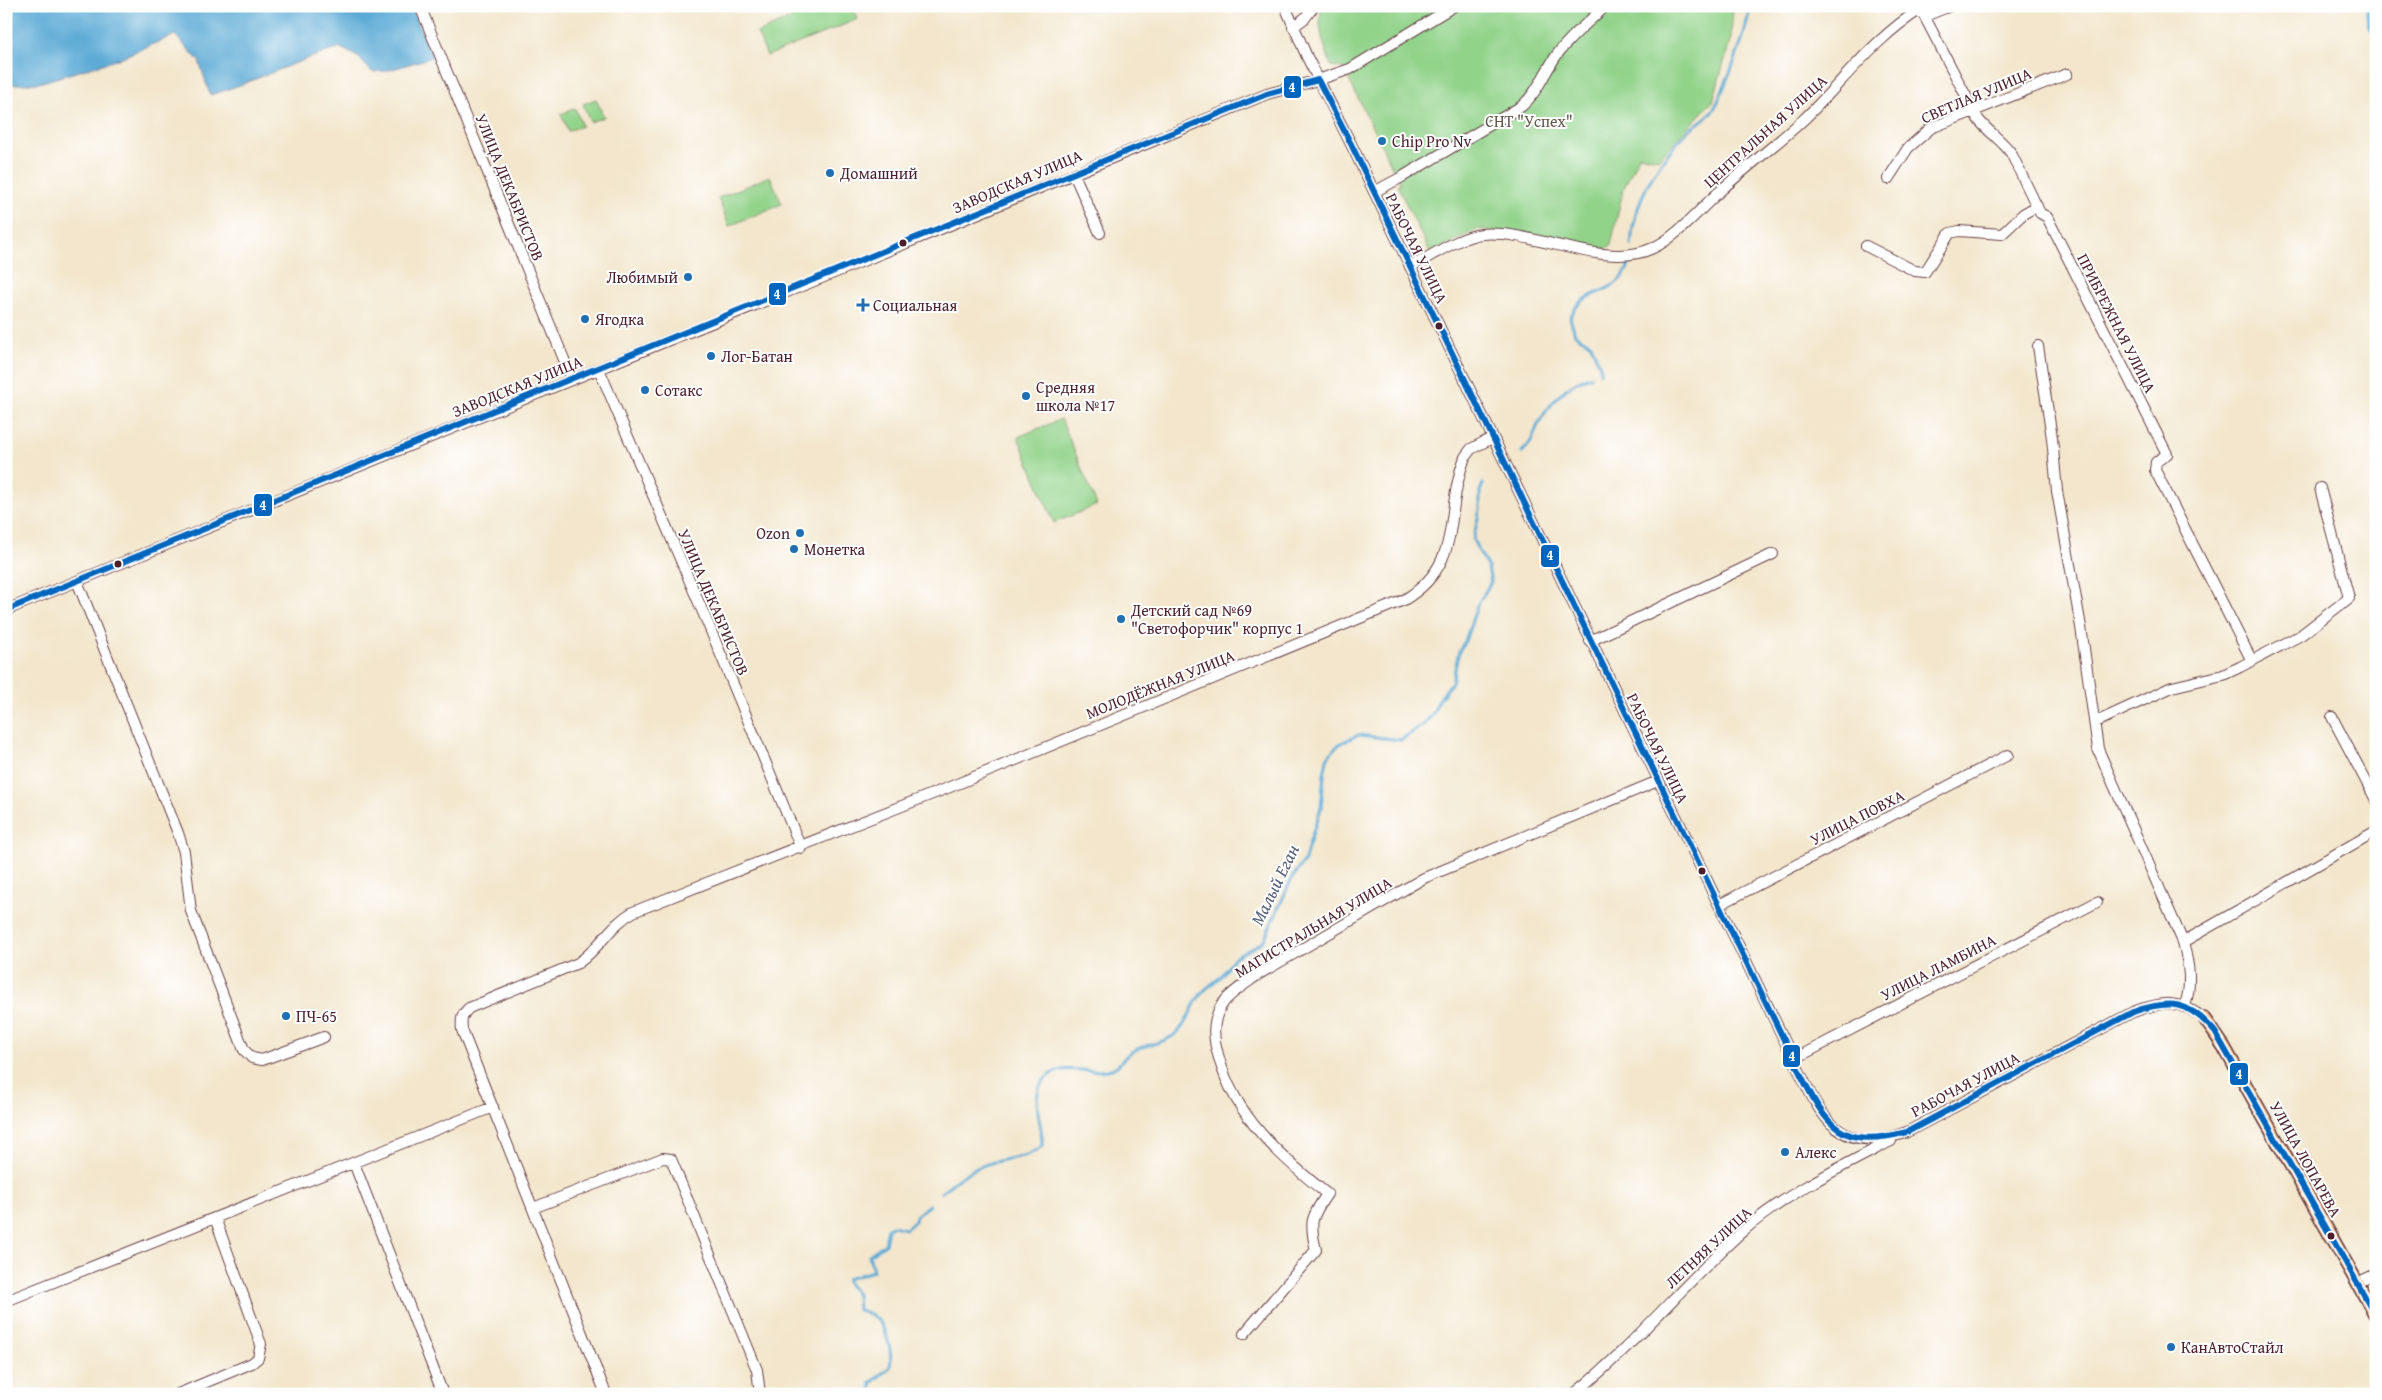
<svg xmlns="http://www.w3.org/2000/svg" width="2382" height="1400" font-family="'Gentium Book Plus',serif">
<rect width="100%" height="100%" fill="#fff"/>
<filter id="ink" filterUnits="userSpaceOnUse"><feTurbulence type="fractalNoise" baseFrequency=".02" numOctaves="2"/><feDisplacementMap in="SourceGraphic" scale="10" xChannelSelector="R" yChannelSelector="G"/><feConvolveMatrix kernelMatrix="1 2 1 2 8 2 1 2 1" color-interpolation-filters="sRGB"/></filter>
<filter id="wash" filterUnits="userSpaceOnUse"><feTurbulence type="fractalNoise" baseFrequency=".0096" numOctaves="4" result="noise"/><feDisplacementMap in="SourceGraphic" scale="20" xChannelSelector="R" yChannelSelector="G"/><feGaussianBlur stdDeviation="1.12" result="paint"/><feColorMatrix in="noise" values="0 0 0 0 0 0 0 0 0 0 0 0 0 0 0 0 0 1.4 0 .05"/><feComposite in="paint" operator="in"/></filter>
<g filter="url(#wash)">
<rect width="100%" height="100%" fill="#f3e6cc"/>
<path fill="#92d38a" stroke="#6e795a" d="M820 6H853L858 19 767 56 757 33Z
M1323 6H1733L1731 38 1713 101 1658 159 1639 155 1623 190 1611 245 1603 251 1545 239 1479 229 1430 253 1397 185 1400 183 1343 68 1331 66C1325 47 1315 25 1323 6Z
M596 99 604 117 590 122 583 104Z
M575 108 582 126 568 131 561 114Z
M770 176 782 204 729 226 718 198Z
M1061 419 1097 505 1054 523 1018 437Z"/>
<path fill="#5baad5" stroke="#526480" d="M6 6H411L433 57 386 71 372 72 358 57 341 48C296 60 255 82 210 95L199 61 175 35 113 61 39 83 6 85Z"/>
<g fill="none" stroke-linecap="round" stroke-linejoin="round">
<path stroke="#5baad5" stroke-width="3" d="M2365 6 2376 26
M1631 245C1633 201 1657 162 1687 132 1695 124 1707 119 1713 110 1719 102 1722 91 1726 82 1737 57 1746 33 1750 6
M1600 373 1601 369 1591 344 1575 334 1570 318C1584 283 1617 302 1631 260
M1522 452C1535 441 1533 432 1541 419 1553 400 1569 381 1591 377
M941 1193C955 1180 972 1168 991 1163 1009 1157 1028 1159 1042 1146 1044 1125 1027 1095 1047 1077 1065 1060 1099 1079 1117 1066 1123 1061 1126 1054 1133 1051 1148 1043 1165 1044 1178 1032 1189 1021 1192 1004 1202 993 1207 987 1214 983 1219 978 1226 972 1229 963 1235 957 1244 950 1256 948 1264 940L1292 878 1305 860 1309 844 1321 808 1324 775 1327 759 1333 750 1341 743 1358 735 1401 740 1423 725 1432 715 1439 700 1452 682 1459 651 1465 641 1477 606 1491 582 1488 568 1473 540 1480 509V491L1483 484
M871 1394V1383L890 1367C893 1353 886 1324 873 1316 869 1313 863 1312 858 1310L857 1294 847 1282V1279L873 1271 869 1255 885 1244 888 1228 893 1226 906 1229 915 1221 916 1216 929 1205"/>
<path stroke="#5baad5" stroke-width="18" d="M2373 6 2376 25"/>
</g>
</g>
<g filter="url(#ink)">
<g fill="none" stroke-linecap="round" stroke-linejoin="round">
<g stroke="#633d43" stroke-width="12">
<path id="minor" d="M420 6 572 379
M1285 6 1307 57 1351 144 1790 1052C1818 1108 1832 1159 1907 1132L2133 1012C2163 1001 2179 999 2205 1019
M1919 6 1978 119C1988 132 2002 140 2011 153L2040 213 2047 217 2167 454 2156 462 2155 470 2252 661
M1925 16 1950 6
M1293 27 1305 18 1314 6
M1074 174 1100 233
M1888 179 1908 148 1931 128 2067 74
M1374 192 1402 177 1522 106C1539 91 1545 70 1559 52 1572 35 1590 20 1606 6
M1866 246 1915 271 1925 272 1950 233 1959 231 2002 234 2023 214 2037 206
M1410 267C1430 257 1460 236 1482 234 1533 229 1605 271 1653 248 1678 236 1699 210 1719 192 1746 167 1776 145 1803 120 1841 84 1875 37 1921 9
M2038 346 2052 438 2057 491 2081 627 2098 749 2183 942C2189 965 2192 983 2185 1006
M599 369 711 631 801 848
M77 581 178 833 184 852 191 911 244 1050 252 1058 262 1060 324 1037
M6 610 841 270 1267 94 1318 80 1350 69 1454 6
M1590 641 1773 554
M2332 717 2376 800
M2096 722 2172 687 2223 675 2240 667 2301 635 2349 598 2320 488
M1719 905 2008 755
M2183 942 2376 831
M1794 1059 2097 902
M354 1163 443 1394
M533 1208 663 1158 671 1159 757 1370 760 1394
M2357 1283 2376 1274
M6 1301 493 1107
M1244 1334 1316 1250C1309 1222 1311 1217 1327 1194 1281 1157 1235 1117 1219 1058 1213 1039 1211 1021 1223 1003 1232 991 1247 983 1259 974L1424 878 1658 781
M178 1394 252 1363 258 1358 261 1344 215 1218
M606 1394 462 1030C461 1020 461 1015 469 1008L578 963C599 949 611 924 633 912L945 789 1404 600C1465 563 1443 515 1465 457L1471 449 1492 438
M1574 1394C1636 1344 1685 1282 1744 1230 1787 1193 1841 1167 1891 1141"/>
</g>
<g stroke="#633d43" stroke-width="15">
<path id="major" d="M2205 1019 2224 1047 2376 1316"/>
</g>
<use href="#minor" stroke="#fff" stroke-width="10"/>
<use href="#major" stroke="#f9bd89" stroke-width="12"/>
<g stroke="#fff" stroke-width="10">
<path id="bus-1" d="M6 610 1267 94 1318 80 1351 144 1800 1073C1828 1129 1841 1149 1907 1132L2133 1012C2170 999 2189 1001 2215 1032L2376 1316"/>
</g>
<use href="#bus-1" stroke="#0065bd" stroke-width="6"/>
</g>
</g>
<g fill="#1f6fb2" stroke="#fff" stroke-width="2">
<circle cx="1382" cy="141" r="5"/>
<circle cx="830" cy="173" r="5"/>
<circle cx="688" cy="277" r="5"/>
<path d="M860.5 297.5h5v5h5v5h-5v5h-5v-5h-5v-5h5z"/>
<circle cx="585" cy="319" r="5"/>
<circle cx="711" cy="356" r="5"/>
<circle cx="645" cy="390" r="5"/>
<circle cx="1026" cy="396" r="5"/>
<circle cx="800" cy="533" r="5"/>
<circle cx="794" cy="549" r="5"/>
<circle cx="1121" cy="619" r="5"/>
<circle cx="286" cy="1016" r="5"/>
<circle cx="1785" cy="1152" r="5"/>
<circle cx="2171" cy="1347" r="5"/>
</g>
<g fill="#4a1f2b" stroke="#fff" stroke-width="2">
<circle cx="903" cy="243" r="4.5"/>
<circle cx="1439" cy="326" r="4.5"/>
<circle cx="118" cy="564" r="4.5"/>
<circle cx="1702" cy="871" r="4.5"/>
<circle cx="2331" cy="1236" r="4.5"/>
</g>
<g text-anchor="middle" stroke-width="4" stroke-linejoin="round" paint-order="stroke">
<g font-size="16" fill="#4a1f2b" stroke="#fff">
<text transform="translate(1976 95) rotate(-23)" y="6">СВЕТЛАЯ УЛИЦА</text>
<text transform="translate(1765 131) rotate(-42)" y="6">ЦЕНТРАЛЬНАЯ УЛИЦА</text>
<text transform="translate(1017 181) rotate(-23)" y="6">ЗАВОДСКАЯ УЛИЦА</text>
<text transform="translate(510 187) rotate(68)" y="6">УЛИЦА ДЕКАБРИСТОВ</text>
<text transform="translate(1417 248) rotate(64)" y="6">РАБОЧАЯ УЛИЦА</text>
<text transform="translate(2117 323) rotate(63)" y="6">ПРИБРЕЖНАЯ УЛИЦА</text>
<text transform="translate(517 386) rotate(-22)" y="6">ЗАВОДСКАЯ УЛИЦА</text>
<text transform="translate(714 602) rotate(67)" y="6">УЛИЦА ДЕКАБРИСТОВ</text>
<text transform="translate(1160 684) rotate(-22)" y="6">МОЛОДЁЖНАЯ УЛИЦА</text>
<text transform="translate(1658 748) rotate(64)" y="6">РАБОЧАЯ УЛИЦА</text>
<text transform="translate(1857 817) rotate(-27)" y="6">УЛИЦА ПОВХА</text>
<text transform="translate(1313 927) rotate(-31)" y="6">МАГИСТРАЛЬНАЯ УЛИЦА</text>
<text transform="translate(1938 967) rotate(-27)" y="6">УЛИЦА ЛАМБИНА</text>
<text transform="translate(1965 1084) rotate(-28)" y="6">РАБОЧАЯ УЛИЦА</text>
<text transform="translate(2306 1159) rotate(61)" y="6">УЛИЦА ЛОПАРЕВА</text>
<text transform="translate(1708 1247) rotate(-43)" y="6">ЛЕТНЯЯ УЛИЦА</text>
</g>
<g font-size="16" fill="#605548" stroke="#fff">
<text x="1529" y="127">СНТ "Успех"</text>
</g>
<g font-size="16" fill="#4a1f2b" stroke="#fff" text-anchor="start">
<text x="1392" y="147">Chip Pro Nv</text>
<text x="840" y="179">Домашний</text>
<text x="678" y="283" text-anchor="end">Любимый</text>
<text x="873" y="311">Социальная</text>
<text x="595" y="325">Ягодка</text>
<text x="721" y="362">Лог-Батан</text>
<text x="1036" y="393">Средняя<tspan x="1036" dy="18">школа №17</tspan></text>
<text x="655" y="396">Сотакс</text>
<text x="790" y="539" text-anchor="end">Ozon</text>
<text x="804" y="555">Монетка</text>
<text x="1131" y="616">Детский сад №69<tspan x="1131" dy="18">"Светофорчик" корпус 1</tspan></text>
<text x="296" y="1022">ПЧ-65</text>
<text x="1795" y="1158">Алекс</text>
<text x="2181" y="1353">КанАвтоСтайл</text>
</g>
<g font-size="18" font-style="italic" fill="#525e77" stroke="#fff">
<text transform="translate(1275 885) rotate(-64)" y="6">Малый Еган</text>
</g>
</g>
<g stroke="#fff" stroke-width="2">
<rect x="1283" y="75" width="19" height="24" rx="5" fill="#0065bd"/>
<rect x="768" y="282" width="19" height="24" rx="5" fill="#0065bd"/>
<rect x="253" y="493" width="20" height="24" rx="5" fill="#0065bd"/>
<rect x="1540" y="544" width="20" height="24" rx="5" fill="#0065bd"/>
<rect x="1782" y="1044" width="19" height="24" rx="5" fill="#0065bd"/>
<rect x="2229" y="1062" width="20" height="24" rx="5" fill="#0065bd"/>
</g>
<g font-size="14" text-anchor="middle" font-weight="bold" fill="#fff">
<text x="1292" y="92">4</text>
<text x="777" y="299">4</text>
<text x="263" y="510">4</text>
<text x="1550" y="560">4</text>
<text x="1792" y="1061">4</text>
<text x="2239" y="1079">4</text>
</g>
<rect width="2382" height="1400" fill="none" stroke="#fff" stroke-width="25"/>
</svg>
